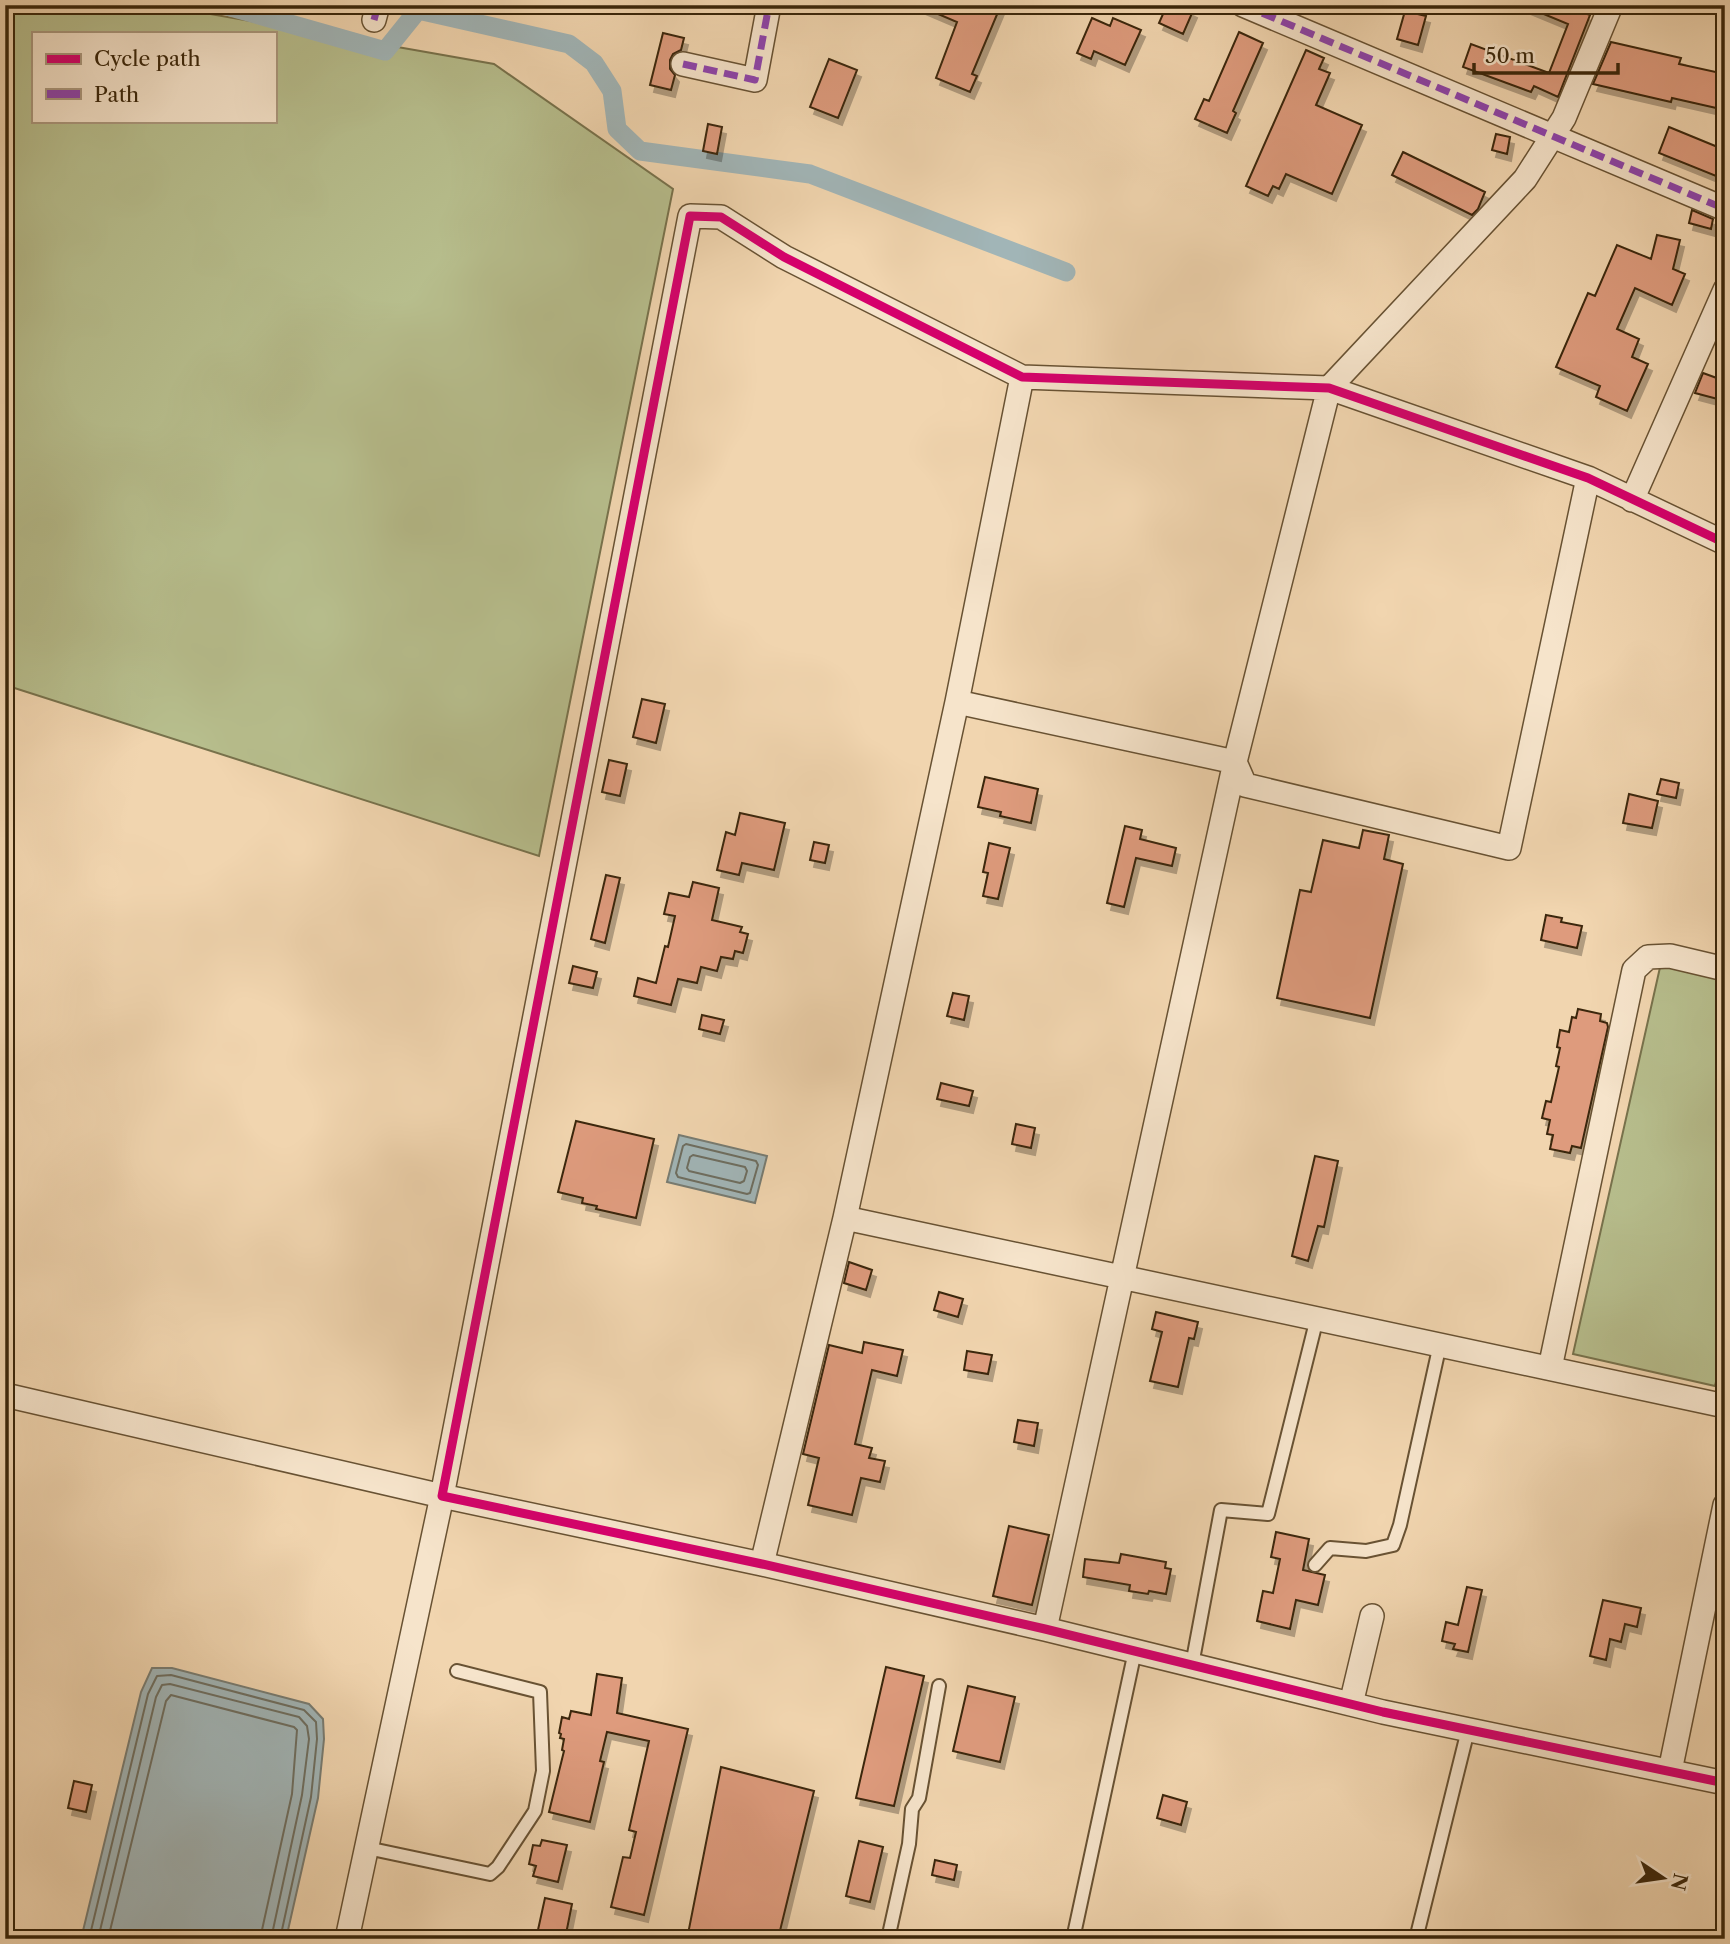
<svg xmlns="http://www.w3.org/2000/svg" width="1730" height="1944" font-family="'Libre Caslon Text',serif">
<defs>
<filter id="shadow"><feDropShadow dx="4" dy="7" stdDeviation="0" flood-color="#0004"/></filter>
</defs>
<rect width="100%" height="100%" fill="#f1d5af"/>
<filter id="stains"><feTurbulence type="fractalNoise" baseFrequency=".00286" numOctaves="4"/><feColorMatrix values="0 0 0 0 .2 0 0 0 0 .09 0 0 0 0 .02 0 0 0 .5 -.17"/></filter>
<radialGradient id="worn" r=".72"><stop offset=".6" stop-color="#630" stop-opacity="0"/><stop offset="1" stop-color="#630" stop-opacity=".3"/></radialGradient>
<path fill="#b7be8d" stroke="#78724c" stroke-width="2" fill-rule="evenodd" d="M5 5H159L494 64 673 189 539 856 5 685ZM33 33H275V121H33Z
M1661 963 1725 977V1344L1715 1386 1573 1354Z"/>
<path fill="#a1b5b7" stroke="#787c72" stroke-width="2" d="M679 1135 767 1156 755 1203 667 1182Z
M152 1668H172L309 1704 323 1719 324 1739 318 1798 286 1939H81L141 1692Z"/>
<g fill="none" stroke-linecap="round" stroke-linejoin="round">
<path stroke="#6e6e60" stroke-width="2" d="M686 1144 756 1161 758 1165 750 1193 747 1194 678 1177 676 1173 683 1146Z
M693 1155 745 1167 747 1171 744 1181 740 1183 689 1171 687 1168 690 1157Z
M89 1939 148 1694 157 1676 171 1675 304 1710 316 1722 317 1739 311 1797 280 1939
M98 1939 156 1697 162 1685 170 1684 299 1717 307 1726 309 1739 302 1795 271 1939
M108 1939 166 1701 171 1695 294 1727 297 1730 292 1794 260 1939"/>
<path stroke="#a1b5b7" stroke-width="19" d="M224 5 385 51 418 10 569 44 594 63 612 91 617 129 640 151 810 174 1066 272"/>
</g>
<path fill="#de9b7d" stroke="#3a260a" stroke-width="2" filter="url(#shadow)" d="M917 5H1001L972 74 977 76 970 92 936 78 957 22Z
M1167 5H1181L1193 11 1183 34 1159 23Z
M1522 5H1564L1590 15 1558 97 1534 86 1531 92 1463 67 1471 44 1549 73 1568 24Z
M1405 11 1426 16 1418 45 1397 39Z
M1092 18 1110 26 1113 18 1141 30 1125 65 1094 51 1091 59 1077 53Z
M1239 32 1263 43 1233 111 1236 113 1227 133 1195 119 1204 99 1209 101Z
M663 33 684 38 681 50 673 54 670 60V69L675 75 671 90 650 85Z
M1611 42 1681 58 1679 64 1725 74V110L1672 98 1671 102 1593 84Z
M1306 50 1324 58 1319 69 1330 73 1316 105 1362 125 1332 194 1286 174 1279 189 1273 186 1268 196 1246 186Z
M829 59 857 70 838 118 810 107Z
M708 124 722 127 717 154 703 151Z
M1669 127 1725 150V169L1721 178 1659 153Z
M1496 134 1510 137 1507 154 1492 150Z
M1403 152 1485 192 1478 209 1472 215 1392 175Z
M1692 210 1713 219 1711 229 1689 223Z
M1657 235 1680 240 1673 269 1685 274 1672 305 1635 288 1617 329 1639 339 1632 357 1648 364 1627 411 1596 397 1600 386 1556 367 1588 293 1595 296 1617 245 1651 259Z
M1703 373 1725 381V401L1695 393Z
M642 699 665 704 656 743 633 737Z
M609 760 627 764 620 796 602 792Z
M985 777 1038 789 1031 823 1000 816 1001 812 978 807Z
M1661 779 1679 783 1676 798 1657 794Z
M1629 794 1658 801 1652 828 1623 823Z
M740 813 785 823 774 870 742 863 739 875 717 870 726 832 735 835Z
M1125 826 1142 830 1140 839 1176 848 1172 866 1136 858 1124 907 1107 903Z
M1363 830 1389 835 1384 859 1403 864 1370 1018 1277 998 1300 890 1311 892 1323 840 1359 848Z
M814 842 829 845 825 863 810 860Z
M989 843 1010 848 998 899 983 896 988 873 983 872Z
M606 875 620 878 605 943 591 939Z
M693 882 719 888 712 920 742 927 740 932 748 934 743 953 735 951 733 959 721 957 717 971 701 967 697 983 678 979 671 1005 634 996 638 978 656 983 665 946 668 947 675 916 664 914 669 893 689 897Z
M1546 915 1562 918 1561 922 1582 926 1577 948 1541 940Z
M573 966 597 972 593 988 569 983Z
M953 993 969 996 964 1020 947 1016Z
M1578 1009 1601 1014 1600 1021 1607 1023 1608 1027 1581 1148 1572 1146 1570 1153 1550 1149 1553 1135 1547 1134 1550 1120 1542 1118 1546 1101 1551 1102 1559 1067 1556 1066 1560 1048 1557 1047 1560 1030 1569 1032 1572 1017 1576 1018Z
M702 1015 724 1020 720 1034 699 1029Z
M941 1083 973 1091 969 1106 937 1099Z
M576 1121 654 1139 636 1218 596 1209 597 1206 582 1203 583 1198 558 1192Z
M1016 1124 1035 1128 1031 1148 1012 1144Z
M1315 1156 1338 1161 1324 1227 1318 1226 1308 1261 1292 1256Z
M849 1262 872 1270 866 1290 844 1283Z
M939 1292 963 1299 958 1317 934 1310Z
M1156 1312 1198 1322 1194 1339 1189 1338 1178 1387 1150 1381 1162 1332 1152 1329Z
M864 1342 903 1350 897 1376 872 1370 855 1444 872 1448 869 1458 885 1461 880 1482 861 1478 852 1515 808 1505 819 1458 803 1454 829 1345 862 1353Z
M967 1351 992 1355 988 1374 964 1370Z
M1018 1420 1038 1423 1034 1446 1014 1442Z
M1009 1526 1049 1535 1032 1605 993 1596Z
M1276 1532 1309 1539 1303 1570 1325 1575 1318 1605 1296 1600 1290 1629 1257 1621 1263 1591 1273 1593 1280 1559 1271 1557Z
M1121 1554 1166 1562 1165 1568 1171 1569 1166 1594 1149 1591 1148 1594 1129 1591 1130 1585 1083 1577 1085 1559 1119 1563Z
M1467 1587 1482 1590 1468 1652 1453 1649 1455 1644 1442 1641 1446 1622 1458 1625Z
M1603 1600 1641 1608 1637 1627 1625 1624 1621 1642 1610 1639 1606 1660 1590 1656Z
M886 1667 924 1676 894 1806 856 1798Z
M597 1674 622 1678 617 1713 688 1729 644 1915 611 1907 623 1857 630 1858 636 1832 629 1830 649 1741 607 1732 600 1761 604 1762 590 1822 549 1812 564 1751 562 1750 564 1739 560 1738 561 1734 559 1733 562 1717 569 1719 571 1711 591 1715Z
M968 1686 1015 1697 1000 1762 953 1751Z
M721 1767 814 1791 778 1939H687Z
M74 1781 92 1785 86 1812 68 1808Z
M1163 1795 1187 1802 1181 1825 1157 1818Z
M542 1840 567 1845 558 1882 533 1876 536 1866 529 1864 533 1845 540 1846Z
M859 1841 883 1847 870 1902 846 1896Z
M935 1860 957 1865 954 1880 932 1875Z
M545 1898 572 1904 565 1939H536Z"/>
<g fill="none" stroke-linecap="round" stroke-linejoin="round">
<g stroke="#685233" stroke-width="16">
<path id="lane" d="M1315 1565 1330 1548 1366 1551 1393 1545 1400 1525 1440 1344
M1192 1665 1221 1510 1268 1514 1317 1318
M367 1848 490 1874 498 1867 535 1811 543 1771 540 1692 457 1671
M888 1939 909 1844 912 1809 919 1798 939 1686
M1073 1939 1135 1651
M1416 1939 1468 1730"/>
</g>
<g stroke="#685233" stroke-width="26">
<path id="street" d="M1243 5 1725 209
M374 20 378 5
M683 64 755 80 769 5
M1588 478 1509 848 1245 785 1235 762 1329 388 1525 179 1564 118 1611 5
M1632 500 1725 290
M1725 543 1588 478 1329 388 1022 377 784 257 721 217 690 216 442 1496 762 1564 1045 1629 1383 1712 1725 1783
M957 702 1022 377
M845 1218 957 702 1235 762 1045 1629
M1550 1368 1634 970 1648 957 1670 956 1725 969
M5 1395 442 1496 347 1939
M762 1564 845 1218 1725 1406
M1351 1704 1372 1616
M1670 1771 1725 1505"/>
</g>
<use href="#lane" stroke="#f6e4cb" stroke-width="12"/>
<use href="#street" stroke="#f6e4cb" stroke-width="23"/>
<path stroke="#8e44ad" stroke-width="7" stroke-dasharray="14 7" stroke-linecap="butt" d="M1243 5 1725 209
M374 20 378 5
M683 64 755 80 769 5"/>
<g stroke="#f6e4cb" stroke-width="13">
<path id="cycleway" d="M1725 543 1588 478 1329 388 1022 377 784 257 721 217 690 216 442 1496 762 1564 1045 1629 1383 1712 1725 1783"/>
</g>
<use href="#cycleway" stroke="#d6006c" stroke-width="9"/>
</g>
<rect width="1730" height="1944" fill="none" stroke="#f1d5af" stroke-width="28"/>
<rect x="7" y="7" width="1716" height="1930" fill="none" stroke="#3a260a" stroke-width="3.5"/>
<rect x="14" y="14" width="1702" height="1916" fill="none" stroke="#3a260a" stroke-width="2"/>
<rect x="32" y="32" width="245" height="91" fill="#f6e4cb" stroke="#ab987e" stroke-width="2"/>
<rect x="46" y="54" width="35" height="10" fill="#d6006c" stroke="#ab987e" stroke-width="2"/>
<text x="94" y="66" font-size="21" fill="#3a260a">Cycle path</text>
<rect x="46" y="89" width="35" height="10" fill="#8e44ad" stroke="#ab987e" stroke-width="2"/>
<text x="94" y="102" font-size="21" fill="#3a260a">Path</text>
<g transform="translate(1663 1878) rotate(103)" stroke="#f6e4cb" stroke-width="5" paint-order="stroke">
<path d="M0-5L12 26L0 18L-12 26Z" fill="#3a260a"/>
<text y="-10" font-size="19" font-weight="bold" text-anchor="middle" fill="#3a260a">N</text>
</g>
<path d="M1474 63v10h144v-10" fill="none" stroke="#3a260a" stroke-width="3.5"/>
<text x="1485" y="63" font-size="21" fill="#3a260a" stroke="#f6e4cb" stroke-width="5" paint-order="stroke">50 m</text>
<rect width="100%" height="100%" filter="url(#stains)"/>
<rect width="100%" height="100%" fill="url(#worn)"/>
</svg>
